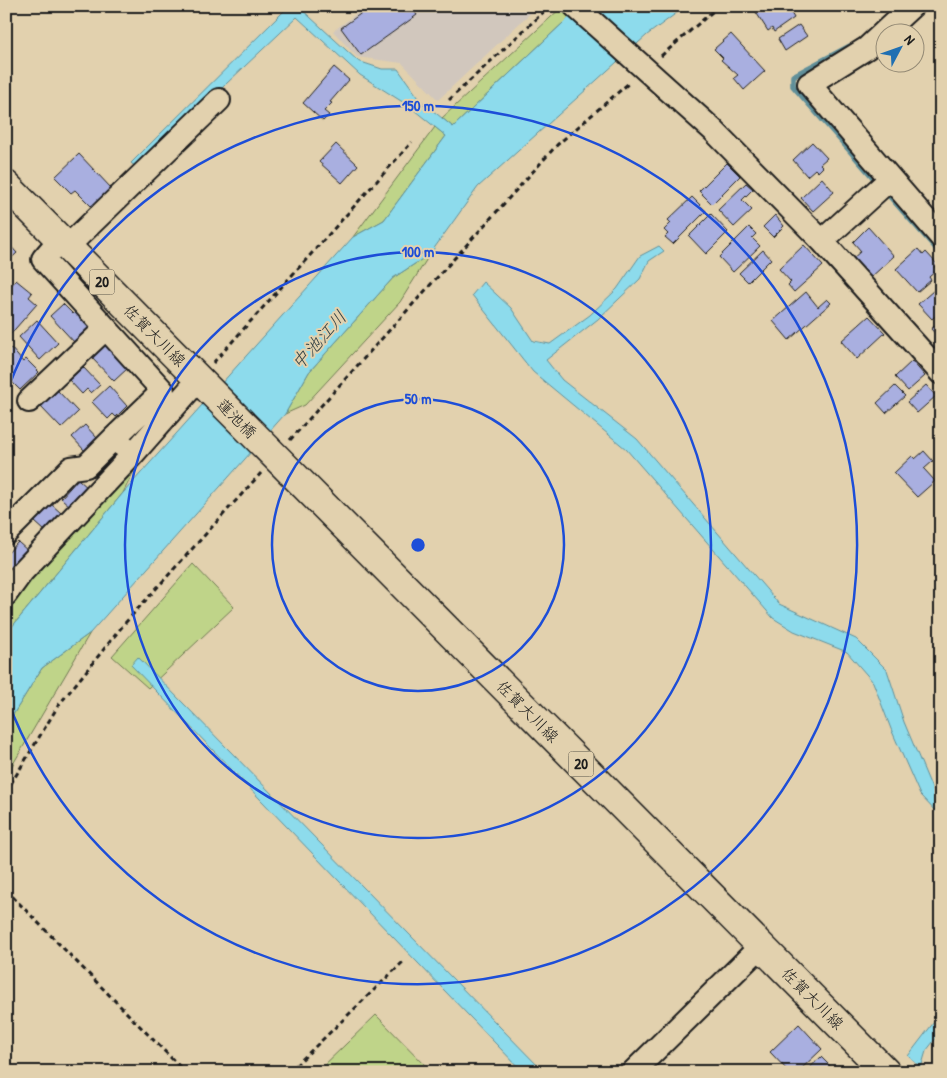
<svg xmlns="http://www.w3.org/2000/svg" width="947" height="1078" font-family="'Patrick Hand','Klee One',sans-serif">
<rect width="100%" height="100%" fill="#e2d1ae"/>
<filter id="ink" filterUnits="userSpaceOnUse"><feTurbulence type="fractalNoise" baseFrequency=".02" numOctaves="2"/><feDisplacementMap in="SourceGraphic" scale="10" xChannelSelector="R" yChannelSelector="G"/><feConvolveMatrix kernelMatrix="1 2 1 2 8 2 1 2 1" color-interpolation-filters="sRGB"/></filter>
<g filter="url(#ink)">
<path fill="#d1c7bd" d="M367 6H538L438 100 402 63 357 57 333 31Z"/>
<path fill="#bfd489" stroke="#6e7852" d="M563 6H581L453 127 442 118Z
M435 127 446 136 384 220 353 237Z
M430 254 400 302 305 405 285 414 309 372 393 278Z
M141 457 123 493 6 634V611L29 578Z
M193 564 234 607 148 688 112 656Z
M90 633 6 776V726L42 668Z
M376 1015 432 1072H317Z"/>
<path fill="#8ddbec" stroke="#608f99" d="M284 6H298L358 61 382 69H398L421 101 453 127 581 6H686L647 35 478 187 430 254 393 278 309 372 285 414 90 633 42 668 6 726V634L123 493 353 237 384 220 446 136 409 106 360 75 297 17 137 168 131 163 286 9Z
M659 246 664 251 649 261 640 279 598 319 546 360 562 380 637 439 779 604 856 639 887 670 904 722 933 791 941 800V817L920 795 891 729 873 682 847 652 794 631 773 618 626 449 533 372 472 295 483 282 511 308 533 341 550 344 590 315 617 289 640 256Z
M138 657 544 1072H523L131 665Z
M941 1013V1032L926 1051 921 1068 908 1056Z"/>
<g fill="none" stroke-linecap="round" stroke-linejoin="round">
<path stroke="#608f99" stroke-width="5.5" d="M850 46 793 76V86L878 183
M884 190 941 254"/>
</g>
<path fill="#a9afe0" stroke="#1c1c1c" d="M371 6H411L417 15 361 55 341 28Z
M752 6H787L794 18 774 32 772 28 768 31Z
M799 25 807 36 785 51 778 39Z
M731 34 765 71 744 90 734 78 738 75 721 60 723 58 714 49Z
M334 67 349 80 330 102 332 103 324 111 329 115 323 121 303 103Z
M812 142 827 158 820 164 823 167 818 172 815 169 807 176 793 160Z
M336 144 358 165 342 183 319 162Z
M79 154 112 189 92 207 75 190 71 193 55 177Z
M727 163 740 176 712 204 699 191Z
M822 178 834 192 813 211 801 198Z
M746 183 753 189 742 200 752 210 734 227 718 210Z
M692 197 706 211 673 244 665 237 668 234 664 230 671 223 668 220Z
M711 214 728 232 706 254 689 236Z
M775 215 784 226 773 237 763 227Z
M749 227 756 234 752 238 760 246 733 272 719 257Z
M868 227 894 256 869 279 851 260 861 251 853 242Z
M6 241 17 253 6 263Z
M804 245 823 266 794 292 788 285 791 282 779 269Z
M918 249 923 255 926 252 937 264 934 267 937 270 929 277 931 280 917 292 896 269Z
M763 250 771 259 748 282 739 273Z
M16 280 32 293 29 297 37 304 8 337 6 335V291Z
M941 284V311L932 319 918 304Z
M806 292 818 307 827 299 831 303 789 340 773 321Z
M63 304 73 314 77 310 93 327 76 344 50 316Z
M869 316 885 333 857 359 841 341Z
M37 320 58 343 40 360 19 337Z
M941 320V340L931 329Z
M108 339 128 368 114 381 90 356Z
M11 348 23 362 26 359 39 372 20 390 6 376V352Z
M912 361 925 376 908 391 895 377Z
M83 367 100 385 91 393 87 389 82 394 69 380Z
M926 385 936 396 917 413 907 402Z
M109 386 127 406 116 417 113 414 108 419 92 402Z
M895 386 905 396 886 413 877 403Z
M57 390 78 412 61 428 40 406Z
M85 425 98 439 85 451 72 437Z
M924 451 933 461 924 469 935 481 917 497 894 473 912 456 915 459Z
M78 479 89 489 72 508 61 498Z
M50 503 62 514 46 532 34 521Z
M18 542 29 552 12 571 6 566V555Z
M799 1024 822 1049 798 1072H789L770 1052Z
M821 1057 836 1072H805Z"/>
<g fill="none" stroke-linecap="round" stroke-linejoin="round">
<g stroke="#1c1c1c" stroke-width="26">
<path id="minor" d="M575 6 713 130 822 241 941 373
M912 6 867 48 809 84 941 237
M60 239 43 259 163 391 113 439 134 453
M822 241 890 179
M67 247 219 100
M29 401 106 328
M6 533 71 468 86 466 113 439
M6 594 22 572 134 453 199 379
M633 1072 761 946"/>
</g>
<g stroke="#1c1c1c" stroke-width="31">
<path id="major" d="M6 185 886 1072"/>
</g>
<path stroke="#1c1c1c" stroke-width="3" stroke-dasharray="5 4" stroke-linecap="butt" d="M661 56 719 6
M449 100 550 6
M213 363 412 142
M290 440 557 145 629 83
M6 792 58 706 125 623 261 473
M6 890 185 1072
M289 1072 405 960"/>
<use href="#minor" stroke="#e2d1ae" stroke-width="22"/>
<use href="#major" stroke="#e2d1ae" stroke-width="28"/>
</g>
</g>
<g fill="none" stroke="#1d4ed8" stroke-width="2.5">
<circle cx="418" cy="545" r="146"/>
<circle cx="418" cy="545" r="293"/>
<path d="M7 391A439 439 0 1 1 7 699"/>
</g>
<g text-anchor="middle" stroke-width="4" stroke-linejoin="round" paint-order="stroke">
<g fill="#e2d1ae" stroke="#575248" stroke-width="1">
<rect x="89.5" y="269.5" width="25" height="25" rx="4"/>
<rect x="568.5" y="751.5" width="25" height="25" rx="4"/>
</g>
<g font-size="15" font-weight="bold" fill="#1c1c1c">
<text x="102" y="287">20</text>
<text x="581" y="769">20</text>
</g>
<g font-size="16" fill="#1c1c1c" stroke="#e2d1ae">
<text transform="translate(155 335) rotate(45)" y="6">佐賀大川線</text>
<text transform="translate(237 418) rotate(45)" y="6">蓮池橋</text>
<text transform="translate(528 711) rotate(45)" y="6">佐賀大川線</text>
<text transform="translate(813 998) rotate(45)" y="6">佐賀大川線</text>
</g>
<g font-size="18" font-style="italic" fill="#334246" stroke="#e2d1ae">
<text transform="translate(319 340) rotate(-48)" y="6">中池江川</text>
</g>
</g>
<circle cx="418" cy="545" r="8" fill="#1d4ed8" stroke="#e2d1ae" stroke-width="2.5"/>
<g font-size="15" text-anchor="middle" font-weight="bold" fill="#1d4ed8" stroke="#e2d1ae" stroke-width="4" stroke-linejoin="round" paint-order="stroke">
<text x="418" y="111">150 m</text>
<text x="418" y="257">100 m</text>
<text x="418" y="404">50 m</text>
</g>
<rect width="947" height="1078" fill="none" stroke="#e2d1ae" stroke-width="25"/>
<rect x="12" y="12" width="922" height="1053" fill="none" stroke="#1c1c1c" stroke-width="2" filter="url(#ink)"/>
<g transform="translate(900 48) rotate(49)"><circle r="24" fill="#e2d1ae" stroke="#938974"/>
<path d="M0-4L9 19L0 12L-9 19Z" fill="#1f6fb2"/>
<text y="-8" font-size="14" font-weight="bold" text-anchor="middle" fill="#1c1c1c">N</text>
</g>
</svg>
